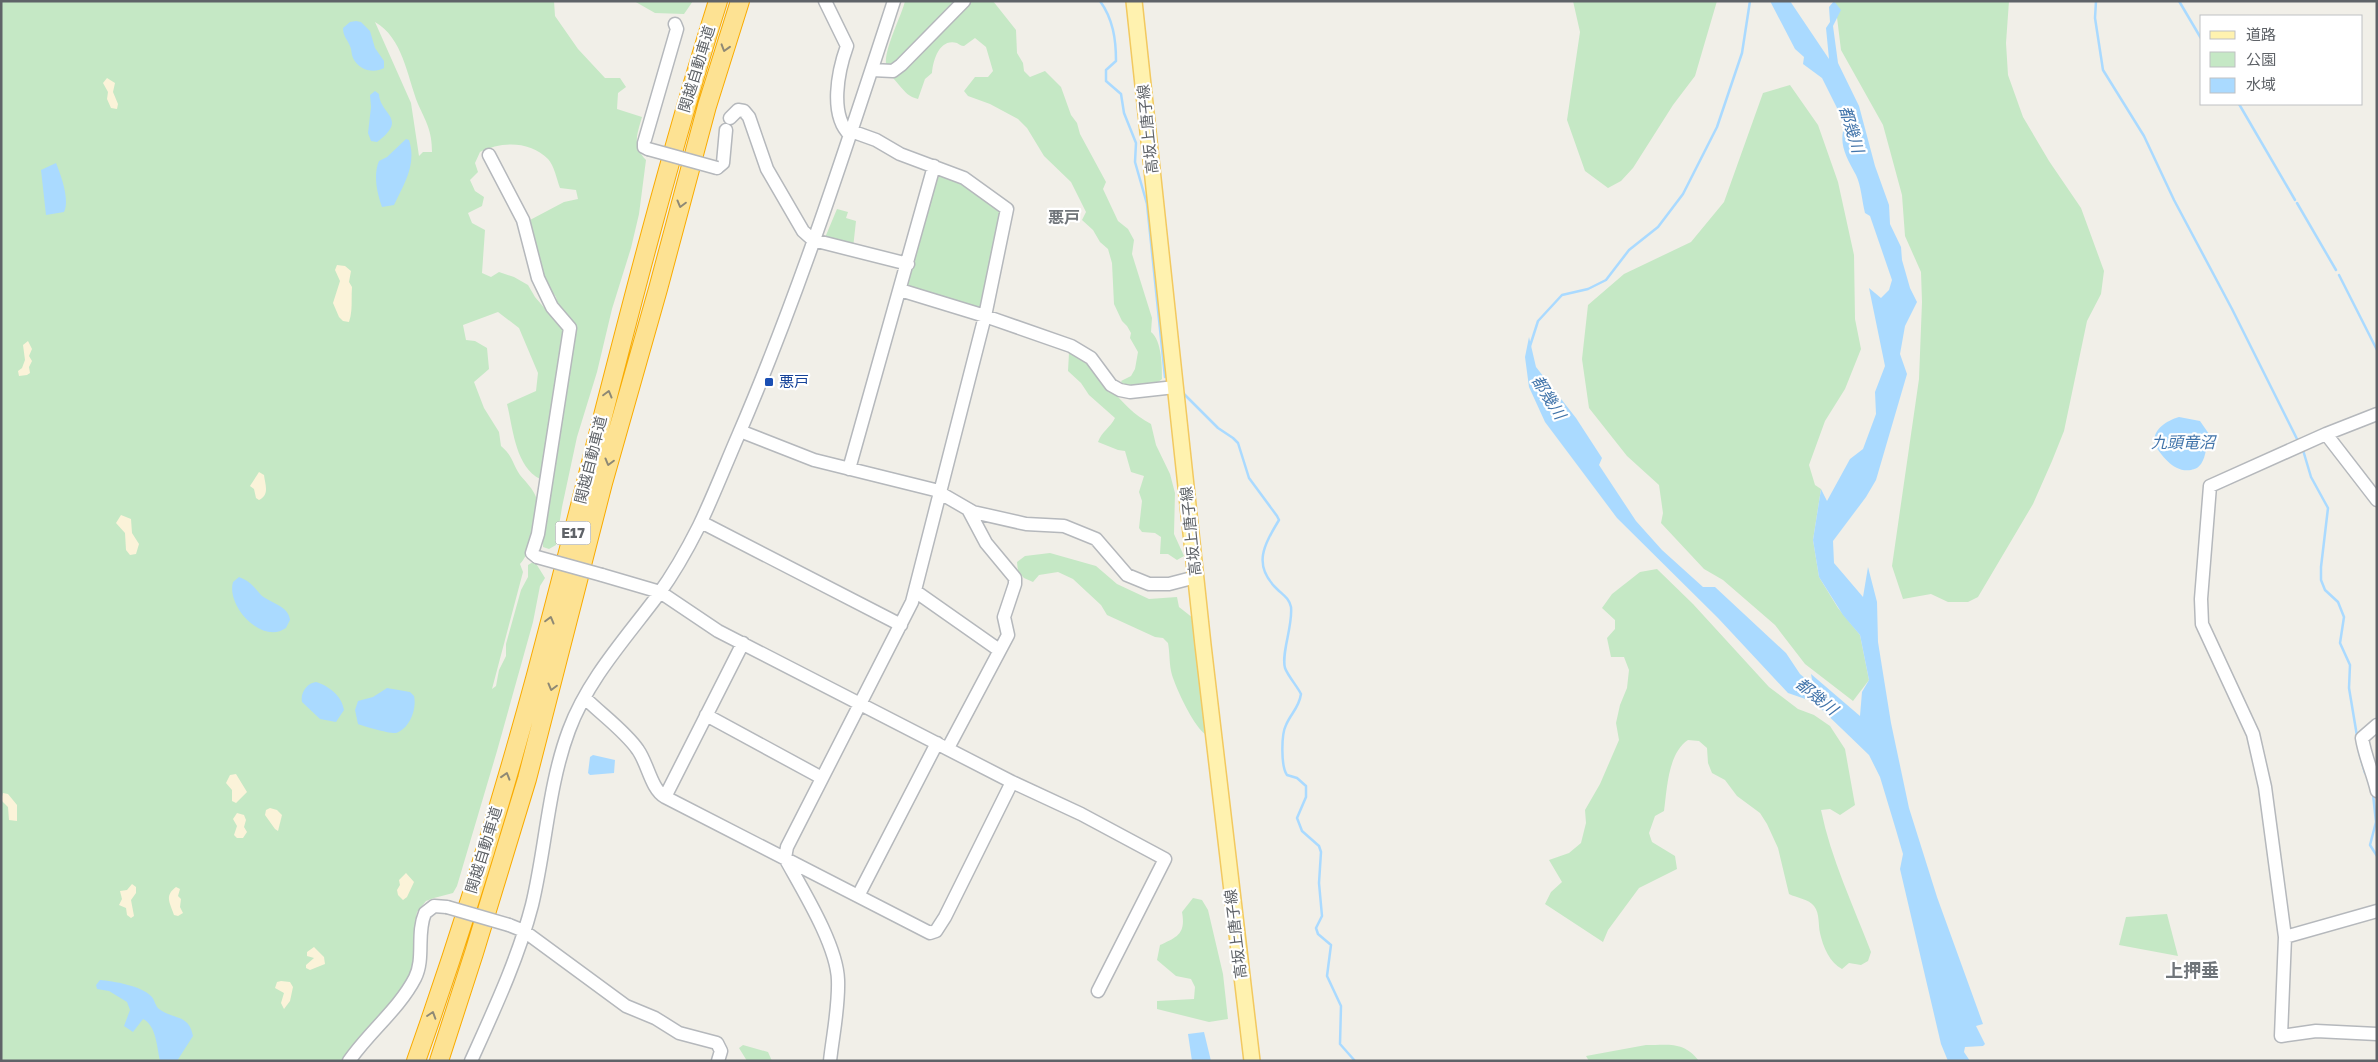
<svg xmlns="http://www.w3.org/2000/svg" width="2378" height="1062" font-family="'Golos Text','Noto Sans JP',sans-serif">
<rect width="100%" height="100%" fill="#f1efe8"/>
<path fill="#c5e8c5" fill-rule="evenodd" d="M1 1H554L555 16 578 49 605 78H620L626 87 618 93 617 109 642 117C637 135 632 145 646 160L639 214 631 248 612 309 597 372 577 437 562 507 556 545 549 549 543 547V536L562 388 576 331 559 313 556 297 539 273 530 220 564 202 578 199 576 190 560 188C557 180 554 165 548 159 530 141 502 141 480 152L475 163 478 172 470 180 475 191 484 197 482 206 468 213 472 223 485 230 482 273 491 277 499 272 514 277 528 285 535 297 547 311 556 315 564 329 547 460 540 479C515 466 513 428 507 404L536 391 538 373 519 328 498 312 463 325 466 340 475 341 487 348 489 369 474 382 484 408 499 432 501 446C513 456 512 463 520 475 526 482 533 489 536 497 540 514 532 552 520 564L523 572 492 689 496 686 499 670 506 656V644L521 590 528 577V565L533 562 537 565 545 578 540 586 533 622 497 751 457 886 453 893 434 898 426 901 417 912 415 923 417 941 413 965 408 981 346 1061H1ZM375 22C403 38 407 76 418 104 426 122 432 130 432 152H423L419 156 411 103Z
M634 1H693L684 14 655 13Z
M905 1H993L1016 30 1017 53 1023 63 1024 71 1030 77 1045 71 1061 87 1071 115 1077 123 1080 134 1106 182 1103 189 1118 221 1128 229 1134 240 1132 254 1152 318 1151 332C1162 341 1162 366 1162 379 1152 389 1136 388 1124 385L1121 381 1131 376 1135 369 1138 352 1130 338 1131 333 1127 326 1122 321 1114 304 1112 263 1108 249 1100 242 1093 230 1082 220 1086 212 1071 182 1044 156 1027 128 1018 119 990 104 968 96 964 91 975 77H988L993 71 986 47 975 38 964 46C961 46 959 44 957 43 939 38 933 61 932 73L925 79 918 99C909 97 905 92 899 85 895 80 890 75 887 69 881 54 901 18 905 1Z
M1573 1H1717L1695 76 1673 105 1633 168 1621 181 1608 188 1585 171 1567 120 1580 32Z
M1835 1H2009L2006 43 2008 75 2023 117 2049 161 2081 208 2104 271 2101 294 2087 321 2064 431 2052 461 2033 504 1978 597 1968 602H1948L1931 594 1903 599 1892 566 1919 379 1922 302 1921 272 1905 236 1902 195 1883 125 1841 50Z
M1790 85 1818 125 1838 182 1854 255 1855 319 1861 349 1845 389 1825 421 1809 465 1815 485 1821 489 1813 540 1819 577 1838 608 1860 635 1869 680 1853 701 1805 664 1775 625 1723 580 1704 569 1661 523 1663 513 1659 485 1627 456 1589 408 1582 359 1588 305 1624 274 1691 242 1724 202 1763 93Z
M937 173 973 188 1000 209V216L981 310 905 285Z
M837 209 848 212 846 218 856 221 853 248 824 240Z
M1073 350C1103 371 1118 407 1151 424L1156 445 1170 474 1175 493 1174 534 1184 556 1177 560 1168 554H1160L1161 537 1155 533 1142 532 1139 528 1142 501 1139 492 1144 476 1131 472 1125 451 1118 450 1098 442C1102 431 1110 428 1115 418L1089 395 1081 383 1068 371 1069 353Z
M1050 553 1096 566 1117 584 1149 599 1177 597 1179 607 1193 618 1207 735C1195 730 1176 688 1172 675 1169 664 1170 654 1168 643L1163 638 1155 637 1107 615 1101 605 1073 579 1058 572 1039 575 1033 582 1024 578 1018 572 1017 562 1025 556Z
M1657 569 1693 604 1769 687 1798 709 1814 715 1830 726 1845 749 1855 805 1840 815 1830 809 1821 810C1831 859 1853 905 1871 952L1868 961 1861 965 1849 963 1842 969C1830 963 1823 947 1820 933 1818 924 1820 914 1814 906 1809 899 1797 898 1789 894L1778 848 1767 824 1760 813 1737 796 1725 780 1712 773 1708 763 1707 748 1699 741 1688 740C1668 753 1667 789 1664 811L1655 816 1649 833 1652 842 1675 856 1677 869 1639 888 1608 930 1603 942 1545 904 1551 892 1562 882 1549 860 1569 853 1581 843 1586 823 1585 810 1600 784 1619 740 1616 723 1620 705 1627 688 1629 670 1624 657H1611L1607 638 1615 629V620L1602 608 1612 594 1640 572Z
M1193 898 1202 900 1208 910 1223 974 1228 1019 1209 1022 1157 1009V1001L1194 999 1195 987 1191 979 1176 976 1157 960 1160 945C1177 937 1186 934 1182 912Z
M2167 914 2178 956 2119 945 2126 917Z
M743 1045 768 1052 772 1061H747L739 1048Z
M1646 1045C1669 1045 1684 1041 1699 1061H1589L1586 1056Z"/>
<path fill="#fbf3d9" d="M107 78 115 83 113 92 118 104 117 109 111 108 107 99 108 92 103 83Z
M337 265 345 266 351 271 349 282 352 287C351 300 353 310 349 322L343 321 339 317 333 303 340 281 335 270Z
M28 341 32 349 29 356 32 361 29 367 30 373 27 375 19 376 18 371 22 368 25 360 23 345Z
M259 472 264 475C265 484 270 495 259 500L256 498 254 489 250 486Z
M121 515 131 519 132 533 139 544 136 554 130 555 126 550 125 533 116 523Z
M236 774 247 792 236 803 232 801V790L226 783 230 775Z
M3 793 8 794 17 805V821L9 820 8 807 1 800Z
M270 808 277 810 282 815 278 831 275 829 265 815 266 810Z
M237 813 244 815 246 820 244 827 247 832 243 838H237L234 835 237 826 233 819Z
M406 873 414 882 407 897 403 900 398 895 397 890 400 885 399 880Z
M132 884 136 887V893L131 900 134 916 131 918 127 915 126 908 119 905 122 899 120 891 127 890Z
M176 887 180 889 178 896 181 899 180 907 183 913 178 916 174 915C170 903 164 896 176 887Z
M314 947 324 957 325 964 310 970 306 968V965L314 958 307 956V952Z
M281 981 290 982 293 987 290 1001 284 1009 281 1003 284 993 275 988 277 982Z"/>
<path fill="#aadaff" d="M1770 1H1790L1829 59 1826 28 1830 22 1829 7 1834 1 1841 10 1833 26 1838 63 1859 106 1875 166 1889 205 1890 224 1901 247 1902 260 1910 288 1917 302 1905 326 1900 354 1907 374 1876 480 1866 497 1833 541 1834 563 1863 597 1868 567 1877 602 1878 642 1891 723 1909 808 1937 897 1983 1024 1976 1026 1985 1044 1983 1046 1965 1047 1964 1052 1970 1061H1948L1941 1044 1900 869 1903 854 1896 830 1880 777 1869 755 1814 702 1788 693 1718 618 1617 518 1545 422 1529 387 1525 357 1529 337 1536 367 1576 418 1602 458 1599 465 1636 521 1662 550 1703 587H1715L1786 653 1800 674 1813 685 1811 674 1860 716 1862 692 1869 680 1860 635 1843 615 1819 577 1813 540 1821 489 1827 501 1850 459 1863 449 1876 414 1875 392 1885 366 1869 288 1881 298 1889 290 1892 280 1870 216 1865 213C1862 201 1861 185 1856 175 1846 156 1838 144 1845 124L1822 78 1803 64 1804 57 1795 49Z
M356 21 361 22 370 31 375 48 384 61V68C373 74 359 70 353 58 351 54 352 50 350 46 347 39 343 36 343 28L350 22Z
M375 91 379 94C380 115 409 118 377 142L371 141 368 133 371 107 370 95Z
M406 139 409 140C417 164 404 184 394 205L382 207C377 193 373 175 379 161L387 157Z
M56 163C61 175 70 200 64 212L46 215 41 170Z
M2179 417 2200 421 2209 434C2207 443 2206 457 2201 464 2198 468 2195 469 2191 470 2174 473 2162 456 2154 444 2153 429 2166 421 2179 417Z
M239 577C250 581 254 587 261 595 270 603 289 606 290 620L286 628C262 645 226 606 233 582Z
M316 682C329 686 342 696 344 710L336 722 320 719 302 702C300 693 307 683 316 682Z
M387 688 410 692 414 696C417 708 410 729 396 733 390 734 363 726 358 724L355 710 358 701 373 697Z
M593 755 615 760 614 773 590 775 588 773 590 757Z
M100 980C113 981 142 986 151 996 155 1000 155 1006 159 1009 174 1020 189 1014 193 1036L177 1061H160C157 1047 156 1025 143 1019L133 1032 124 1026 130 1010 127 1002 109 991 97 989 96 985Z
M1204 1032 1211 1061H1192L1188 1034Z"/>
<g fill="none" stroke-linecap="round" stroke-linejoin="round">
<path stroke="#aadaff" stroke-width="2.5" d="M1100 1C1113 19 1116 39 1116 61L1106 70V81L1121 94 1124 113 1136 143 1135 162 1147 204 1165 377
M2096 1 2095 18 2103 70 2144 136 2174 200 2232 309 2299 443
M2179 1 2202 40
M2239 104 2295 200
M2297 203 2336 270
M2339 275 2377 350
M1530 346 1538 321 1562 295 1588 289 1606 280 1629 250 1658 227 1683 194 1717 127 1742 53 1750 1
M1183 393 1218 428 1233 438 1238 443 1249 478 1277 516 1279 520C1264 545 1252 565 1277 589 1283 595 1289 598 1291 607 1293 626 1281 653 1285 668 1288 676 1297 686 1301 694 1299 708 1291 713 1286 725 1281 735 1281 767 1287 775L1297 778 1306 786V797L1297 818 1302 831 1319 846 1321 852 1319 883 1322 916 1316 928 1318 934 1331 945 1327 976 1341 1006 1340 1044 1355 1061
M2303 450 2311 477 2328 508 2321 567V580L2325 590 2338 602 2344 617 2340 643 2350 665 2349 688 2357 736
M2359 752 2365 773
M2373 794 2376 822 2370 845 2377 856"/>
<g stroke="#b5b8bc" stroke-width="15">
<path id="minor" d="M825 1 847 46C838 71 829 115 850 135
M872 70 893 71 901 65 964 1
M730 118 738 110 744 111 749 117 767 169 803 231 813 240 908 264
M648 149 644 147V143L677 29 675 24
M489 155 523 220 538 278 552 307 570 328 538 534 532 553 537 557
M717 168 723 163 726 130
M900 290 985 316 1071 346 1091 358 1111 385 1120 390 1130 392 1175 387
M2377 414 2326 434 2210 486 2201 599 2202 624 2253 734 2265 787 2285 937 2281 1036 2316 1031 2377 1034
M740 431 814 460 935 490 973 512 1026 524 1064 526 1096 539 1127 575 1149 584H1169L1196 577
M2326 434 2377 500
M849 469 934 166
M701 522 901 625
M602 575 660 592 718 631 1012 782 1081 814 1165 859 1098 991
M915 591 999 650
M743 643 665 797 930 933 936 931 945 917 1012 782
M585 698C601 714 626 732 638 750 648 764 651 789 665 797
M706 715 822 778
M2377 725 2362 738C2365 757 2373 773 2377 791
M948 748 1008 635 1004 617 1015 584V578L986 543 969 511
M858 896 937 743
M509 925 524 931 626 1006 655 1018 679 1033 717 1043 721 1051 718 1061
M2285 937 2377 911
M349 1061C369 1032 399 1009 415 978 425 958 416 934 425 913L434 906 447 907
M471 1061C494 1010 518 959 532 905 546 847 548 786 569 730 588 679 626 638 658 595 674 573 687 550 699 526 713 497 725 466 738 436 799 294 846 148 894 1
M830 1061C833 1034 839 1007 838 980 837 945 802 889 785 858L787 847 912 602 985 316 1007 209 964 178 900 154 876 140 851 131"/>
</g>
<g stroke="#f2c960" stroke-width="18">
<path id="major" d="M1134 1 1203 645 1252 1061"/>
</g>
<g stroke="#f9ab00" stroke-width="20">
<path id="highway" d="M416 1061C461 934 501 804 536 675 596 450 648 223 718 1
M439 1061 474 953 527 779 603 483 658 289 707 106 740 1"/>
</g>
<use href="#minor" stroke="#fff" stroke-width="12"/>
<use href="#major" stroke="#fff2af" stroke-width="15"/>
<use href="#highway" stroke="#fde293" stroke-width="18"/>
<g stroke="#b5b8bc" stroke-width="15" stroke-linecap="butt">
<path id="minor-bridge" d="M648 149 717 168
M537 557 602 575
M447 907 509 925"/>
</g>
<use href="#minor-bridge" stroke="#fff" stroke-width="12"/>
</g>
<defs><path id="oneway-chevron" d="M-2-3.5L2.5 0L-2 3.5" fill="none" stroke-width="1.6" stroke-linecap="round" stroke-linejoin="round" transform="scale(1.25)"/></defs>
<g stroke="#8e8975">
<use href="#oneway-chevron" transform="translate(725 48) rotate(107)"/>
<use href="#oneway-chevron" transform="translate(681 204) rotate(105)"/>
<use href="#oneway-chevron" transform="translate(608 394) rotate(-75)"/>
<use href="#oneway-chevron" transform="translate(609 462) rotate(105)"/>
<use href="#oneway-chevron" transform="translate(550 620) rotate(-75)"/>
<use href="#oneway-chevron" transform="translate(552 687) rotate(105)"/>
<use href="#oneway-chevron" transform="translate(506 776) rotate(-73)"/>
<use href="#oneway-chevron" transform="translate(432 1015) rotate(-72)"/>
</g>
<rect fill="#1a4fb4" stroke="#fff" stroke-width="2" x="764" y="377" width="10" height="10" rx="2.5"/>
<g text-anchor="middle" stroke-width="4.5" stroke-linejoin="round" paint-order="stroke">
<rect fill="#fff" stroke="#8f9295" stroke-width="1" x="555.5" y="521.5" width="35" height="23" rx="4"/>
<g font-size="14" font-weight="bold" fill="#5f6368">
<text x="573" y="538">E17</text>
</g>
<g font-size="15" fill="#5f6368" stroke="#fff">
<text transform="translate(697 69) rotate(-73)" y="5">関越自動車道</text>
<text transform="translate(1148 129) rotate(-96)" y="5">高坂上唐子線</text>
<text transform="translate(591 460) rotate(-76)" y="5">関越自動車道</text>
<text transform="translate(1191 531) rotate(-96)" y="5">高坂上唐子線</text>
<text transform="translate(484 850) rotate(-73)" y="5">関越自動車道</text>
<text transform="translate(1236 934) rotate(-97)" y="5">高坂上唐子線</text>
</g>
<g font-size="15" fill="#164399" stroke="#fff" text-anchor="start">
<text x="779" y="387">悪戸</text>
</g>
<g font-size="16" font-style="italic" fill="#4174aa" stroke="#fff">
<text transform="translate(1852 129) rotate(73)" y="6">都幾川</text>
<text transform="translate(1549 397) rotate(58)" y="6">都幾川</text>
<text x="2183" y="448">九頭竜沼</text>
<text transform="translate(1817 696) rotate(39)" y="6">都幾川</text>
</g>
<g font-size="16" font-weight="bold" fill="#70757a" stroke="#fff">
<text x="1064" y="223">悪戸</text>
</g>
<g font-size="18" font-weight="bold" fill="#70757a" stroke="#fff">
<text x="2192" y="977">上押垂</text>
</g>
</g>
<rect width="2378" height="1062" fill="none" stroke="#5f6368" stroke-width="5"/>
<rect x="2200" y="15" width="162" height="90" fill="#ffffff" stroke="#bfc1c3"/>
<rect x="2210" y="31" width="25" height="8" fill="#fff2af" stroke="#bfc1c3"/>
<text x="2246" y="40" font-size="15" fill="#5f6368">道路</text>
<rect x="2210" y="52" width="25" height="15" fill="#c5e8c5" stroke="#bfc1c3"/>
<text x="2246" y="65" font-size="15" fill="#5f6368">公園</text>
<rect x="2210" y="78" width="25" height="15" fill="#aadaff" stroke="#bfc1c3"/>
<text x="2246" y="90" font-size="15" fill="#5f6368">水域</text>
</svg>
